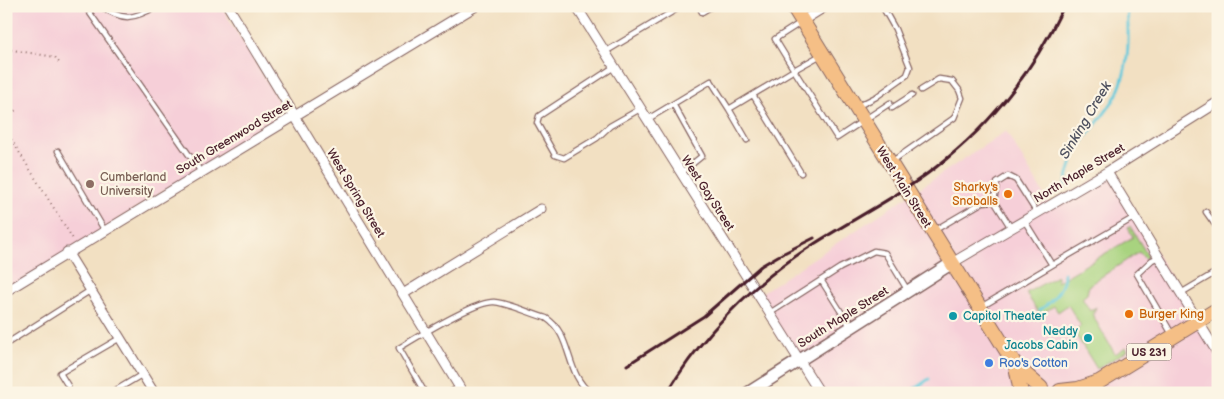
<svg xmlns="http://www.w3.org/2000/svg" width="1224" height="399" font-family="'Balsamiq Sans',sans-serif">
<rect width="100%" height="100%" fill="#fcf5e5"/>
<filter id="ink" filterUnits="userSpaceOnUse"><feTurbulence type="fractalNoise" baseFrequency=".02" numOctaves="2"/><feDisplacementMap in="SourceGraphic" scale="10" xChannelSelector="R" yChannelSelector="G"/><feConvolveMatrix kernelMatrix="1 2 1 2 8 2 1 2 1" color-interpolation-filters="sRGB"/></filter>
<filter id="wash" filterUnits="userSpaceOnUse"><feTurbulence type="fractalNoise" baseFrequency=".0096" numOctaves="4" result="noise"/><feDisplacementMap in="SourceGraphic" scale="20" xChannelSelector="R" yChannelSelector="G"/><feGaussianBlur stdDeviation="1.12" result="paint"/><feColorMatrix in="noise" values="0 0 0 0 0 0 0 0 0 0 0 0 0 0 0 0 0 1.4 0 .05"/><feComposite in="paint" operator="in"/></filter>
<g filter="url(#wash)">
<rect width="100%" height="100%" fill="#f2e0c2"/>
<path fill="#f6cfd8" d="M6 6H221L282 107 280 116 6 291Z
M1006 131 1050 205 1107 172 1218 354V393H820L758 295Z"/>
<path fill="#a8d37f" stroke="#797955" d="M1130 226 1148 256 1145 259 1139 252 1089 285 1087 294 1082 298 1090 311 1096 307 1093 316 1115 354 1126 347 1128 350 1097 369 1074 332 1081 326 1068 305 1058 312 1054 306 1040 315 1026 293 1057 276V282L1133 237 1128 228Z"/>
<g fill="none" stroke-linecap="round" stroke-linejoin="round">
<path stroke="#5fc8db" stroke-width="3" d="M1065 187C1068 171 1073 155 1083 141 1094 125 1108 112 1117 94 1130 66 1129 36 1127 6
M1040 310C1053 301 1064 289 1064 273
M908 393 929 379"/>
</g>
</g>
<g filter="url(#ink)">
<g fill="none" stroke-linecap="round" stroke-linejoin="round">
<g stroke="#856360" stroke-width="7">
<path id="service" d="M85 6 201 172
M101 6C123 22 134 19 157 6
M699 6 702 12 712 6
M605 52 682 6
M821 55 794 70 837 138 890 103
M614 67 539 116 537 123 555 155 564 158 597 138 610 126 640 109
M753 95 801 173
M673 104 702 156 681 173
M858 106 876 97 907 75 910 67 895 29 882 6
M892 108 912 95
M729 109 747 140
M648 119 711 81 729 109 794 70 775 39 800 23
M58 151 105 231
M891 162 954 118 962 98 959 90 952 81 939 79 921 90
M994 201 997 183 1008 176 1016 180 1037 213
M1206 212 1218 229
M1024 220 1052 265 1135 217
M935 230 983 202 994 201 1011 228
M1159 257 1152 260 1137 274 1173 336
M821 280 850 326
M1181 293 1218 271
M981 307 1052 265
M770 313 840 268 874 251 885 253 908 291
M6 344 91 290
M762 385 767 393
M68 386 60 373 120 338
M111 393 143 374
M425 393 399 348C417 337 475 301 494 302 508 303 532 314 546 318 573 335 565 375 591 393
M450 393 459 387"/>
</g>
<g stroke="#856360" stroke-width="11">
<path id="minor" d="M228 6 463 393
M576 6 820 393
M802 21 826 6
M1107 172 1218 354
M67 252 154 393
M952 263 1107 172 1218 102
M6 291 476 6
M403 294 541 209"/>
</g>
<g stroke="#856360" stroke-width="14">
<path id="tertiary" d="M748 393 952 263"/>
</g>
<g stroke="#856360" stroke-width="16">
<path id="primary" d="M793 6 1016 366 1041 388
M1016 366 1021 393
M1060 391 1078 389 1099 382 1218 309"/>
</g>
<path stroke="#856360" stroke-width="2" stroke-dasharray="1 4" stroke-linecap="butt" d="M6 49 55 57 61 65
M6 116 16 110
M6 131 73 239"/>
<use href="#service" stroke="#fff" stroke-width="4.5"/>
<use href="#minor" stroke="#fff" stroke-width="9"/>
<use href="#tertiary" stroke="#fff" stroke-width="11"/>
<use href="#primary" stroke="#f5bf86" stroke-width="14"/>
<path stroke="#4a1f2b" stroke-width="3" d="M627 365 704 316 761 266 778 256 814 238
M667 393C705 330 753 283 814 244 858 216 905 193 945 160 996 119 1036 65 1064 6"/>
</g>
</g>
<circle fill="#8d6e63" stroke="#fcf5e5" stroke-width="2" cx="90" cy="184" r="5"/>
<g fill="#e8710a" stroke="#fcf5e5" stroke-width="2">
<circle cx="1008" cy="194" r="5"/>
<circle cx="1129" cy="314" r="5"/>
</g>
<g fill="#0f9aa8" stroke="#fcf5e5" stroke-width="2">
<circle cx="953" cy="316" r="5"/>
<circle cx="1088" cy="338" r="5"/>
</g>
<circle fill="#3f7fe0" stroke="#fcf5e5" stroke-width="2" cx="989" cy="363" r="5"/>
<g text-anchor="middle" stroke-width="4.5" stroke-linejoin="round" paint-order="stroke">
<rect fill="#fcf5e5" stroke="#7f5f63" stroke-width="1" x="1126.5" y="343.5" width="45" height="17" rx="4"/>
<g font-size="11" font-weight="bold" fill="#4a1f2b">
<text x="1149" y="356">US 231</text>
</g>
<g font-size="12" fill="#4a1f2b" stroke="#fcf5e5">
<text transform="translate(234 137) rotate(-31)" y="4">South Greenwood Street</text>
<text transform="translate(1079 173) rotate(-31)" y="4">North Maple Street</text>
<text transform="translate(904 187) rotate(58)" y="4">West Main Street</text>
<text transform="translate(356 193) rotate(59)" y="4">West Spring Street</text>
<text transform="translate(708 193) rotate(57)" y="4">West Gay Street</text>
<text transform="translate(843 317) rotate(-32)" y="4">South Maple Street</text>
</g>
<g font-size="12" fill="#785e54" stroke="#fcf5e5" text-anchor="start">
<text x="100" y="181">Cumberland<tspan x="100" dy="14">University</tspan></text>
</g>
<g font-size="12" fill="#c56008" stroke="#fcf5e5" text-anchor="end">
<text x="998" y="191">Sharky's<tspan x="998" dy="14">Snoballs</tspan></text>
<text x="1139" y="318" text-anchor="start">Burger King</text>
</g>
<g font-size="12" fill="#0d838f" stroke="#fcf5e5" text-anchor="start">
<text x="963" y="320">Capitol Theater</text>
<text x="1078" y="335" text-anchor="end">Neddy<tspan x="1078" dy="14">Jacobs Cabin</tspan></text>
</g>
<g font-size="12" fill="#366cbe" stroke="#fcf5e5" text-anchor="start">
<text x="999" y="367">Roo's Cotton</text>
</g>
<g font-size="14" font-style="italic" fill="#505260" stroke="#fcf5e5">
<text transform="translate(1085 120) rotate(-59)" y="5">Sinking Creek</text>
</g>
</g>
<rect width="1224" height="399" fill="none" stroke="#fcf5e5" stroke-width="25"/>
</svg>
